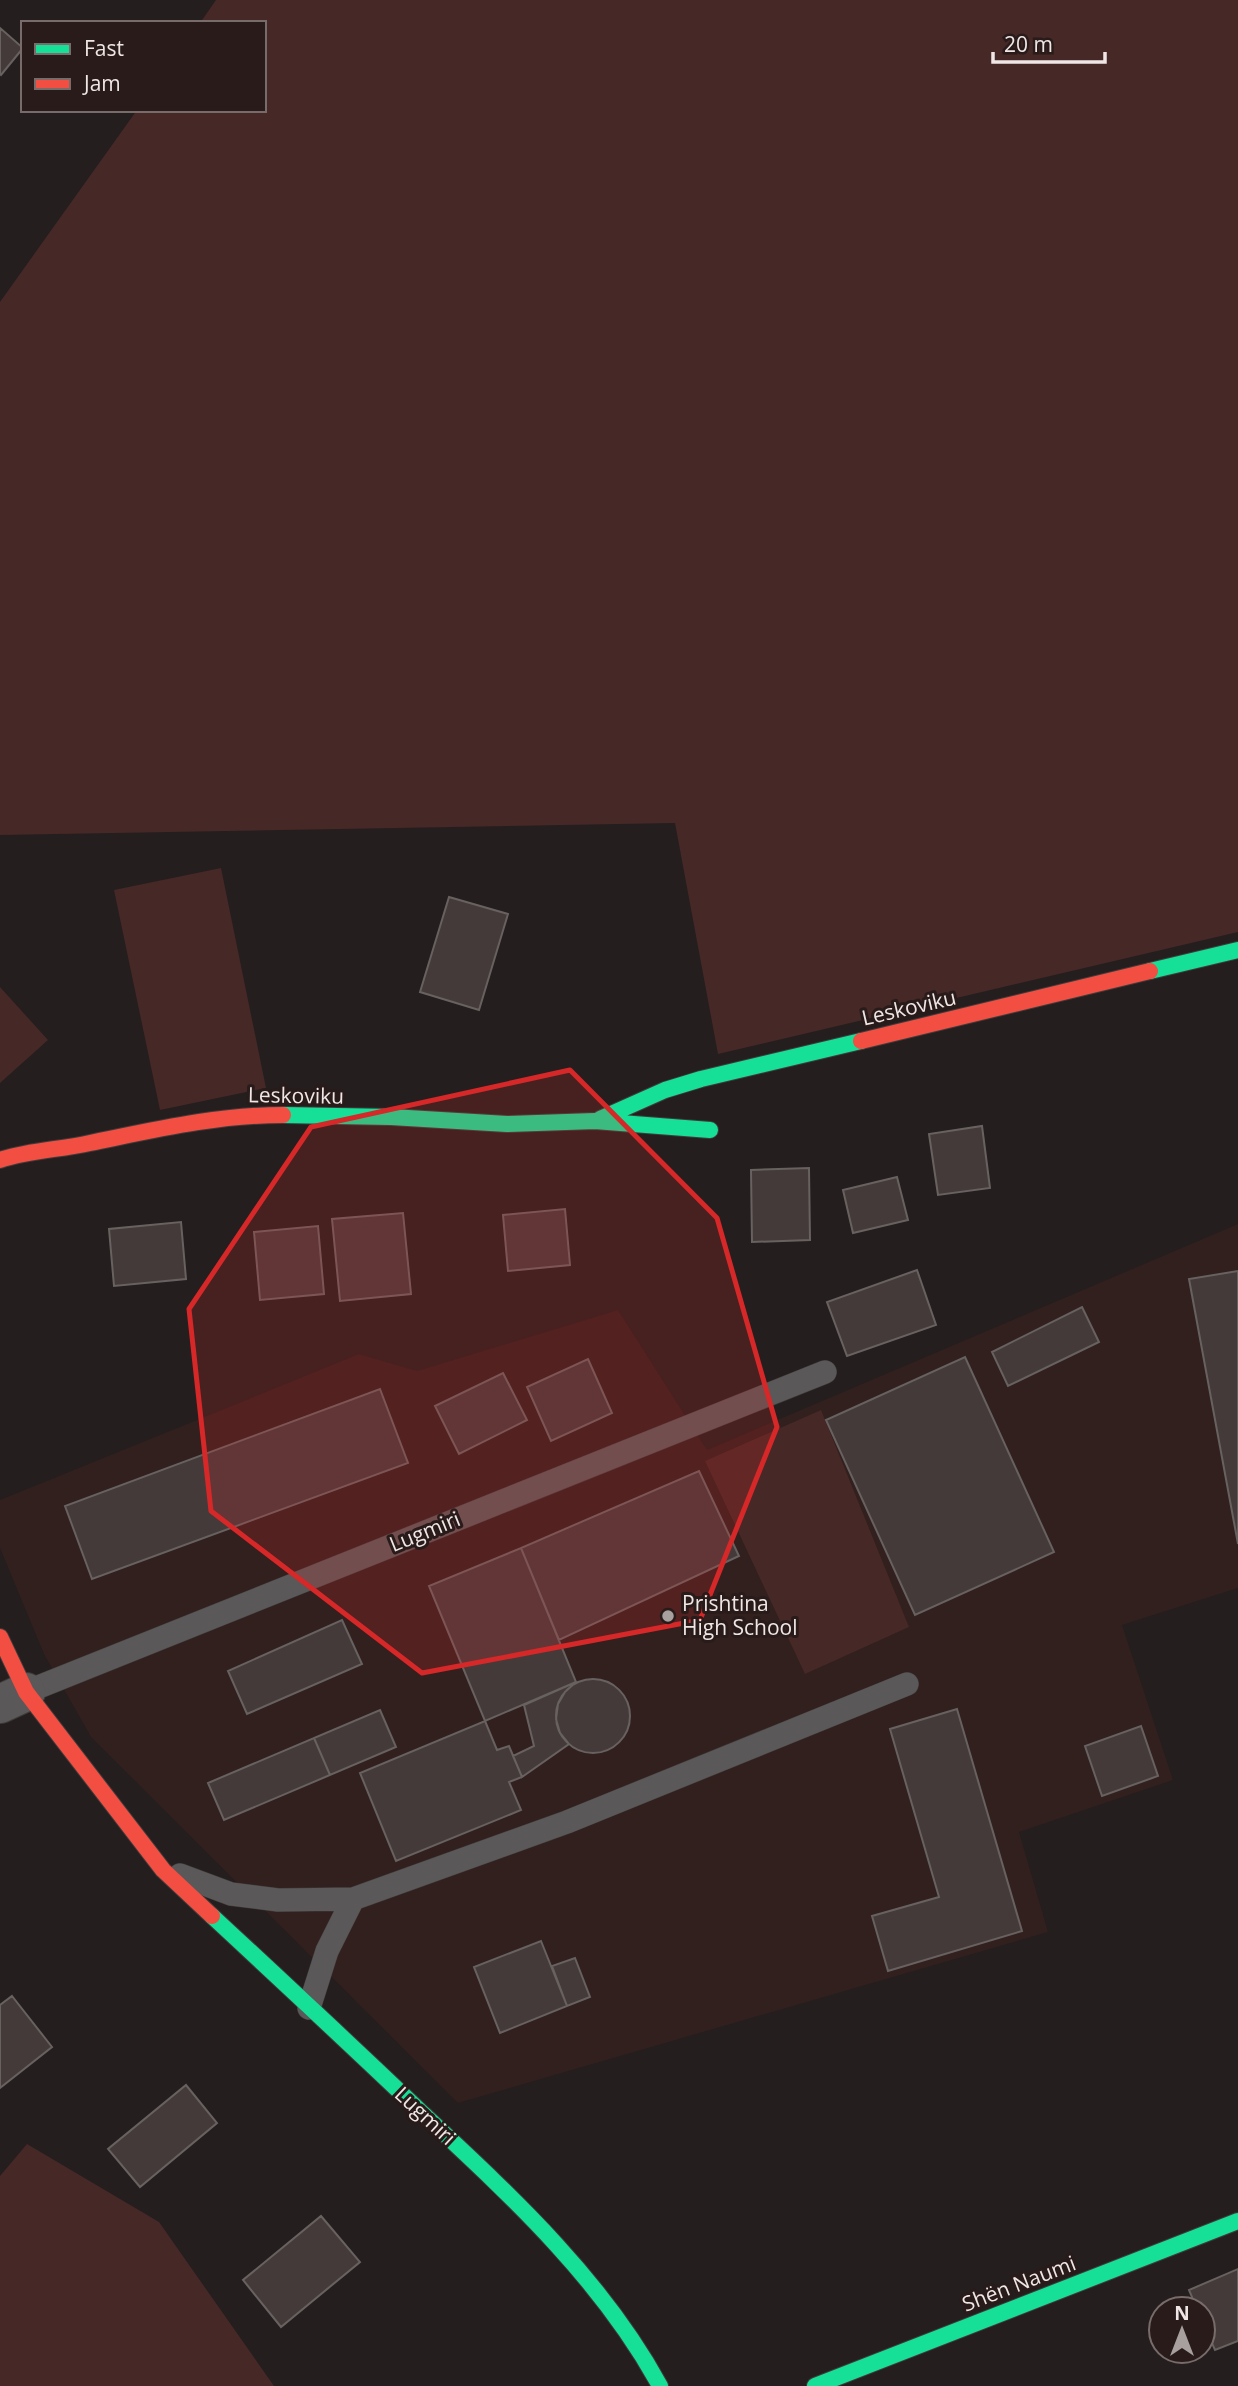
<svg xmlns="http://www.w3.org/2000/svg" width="1238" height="2386" font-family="'Open Sans',sans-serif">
<rect width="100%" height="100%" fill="#241e1e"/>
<path fill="#31201e" d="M1238 1224V1588L1122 1625 1173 1780 1019 1832 1048 1932 458 2103 91 1737 44 1654 0 1548V1500L359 1354 417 1371 618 1310 707 1450Z"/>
<path fill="#462826" d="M216 0H1238V932L718 1054 675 823 0 835V302L137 110H264V23H200Z
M221 868 266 1088 160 1110 114 890Z
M0 987 48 1040 0 1083Z
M821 1410 909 1627 805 1674 705 1461Z
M27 2144 159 2222 274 2386H0V2176Z"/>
<path fill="#453a3a" stroke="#676160" stroke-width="2" d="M0 28 23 48 1 75 0 74Z
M449 897 508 914 479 1010 420 992Z
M982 1126 990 1188 938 1195 929 1134Z
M809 1168 810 1240 752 1242 751 1170Z
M897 1177 908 1220 853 1233 843 1190Z
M565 1209 570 1265 508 1271 503 1215Z
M403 1213 411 1294 340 1301 332 1219Z
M181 1222 186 1279 114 1286 109 1229Z
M318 1226 324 1294 260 1300 254 1232Z
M917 1270 936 1325 847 1356 827 1302Z
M1238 1271V1544L1189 1279Z
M1082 1307 1099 1342 1008 1386 992 1352Z
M965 1357 1054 1552 915 1615 826 1420Z
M588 1359 612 1413 551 1441 527 1387Z
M503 1373 527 1420 459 1454 435 1406Z
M380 1389 408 1463 92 1579 65 1506Z
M699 1471 739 1556 559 1640 521 1548Z
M521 1548 576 1682 485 1721 429 1586Z
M342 1620 362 1664 247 1714 228 1671Z
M556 1716a37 37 0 1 1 74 0a37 37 0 1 1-74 0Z
M576 1682 565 1692 558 1704 556 1719 560 1733 569 1744 522 1777 513 1756 534 1746 524 1705Z
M957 1709 1022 1931 888 1971 872 1916 939 1897 890 1729Z
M380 1710 396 1747 330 1775 314 1738Z
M485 1721 497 1750 509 1746 522 1777 509 1782 521 1810 396 1861 360 1773Z
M1141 1726 1158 1776 1102 1796 1085 1746Z
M314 1738 330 1775 224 1820 208 1783Z
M541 1941 567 2006 500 2033 474 1967Z
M575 1958 590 1997 567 2006 552 1966Z
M12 1996 52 2047 0 2088V2005Z
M186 2085 217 2123 140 2187 108 2149Z
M321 2216 360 2262 281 2327 243 2280Z
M1238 2269V2341L1215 2350 1203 2323V2309H1197L1189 2290Z"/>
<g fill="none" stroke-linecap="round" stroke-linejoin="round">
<g stroke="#403b3b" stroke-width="24">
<path id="lane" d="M26 1692 825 1372
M180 1875 231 1894 278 1900 353 1899 567 1822 907 1684
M309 2008 327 1951 353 1899"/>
</g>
<g stroke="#403b3b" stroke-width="40">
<path id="street" d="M0 1704 26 1692"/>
</g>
<g stroke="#403b3b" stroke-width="18">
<path id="fast" d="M1150 971 1238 950
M283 1115 391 1117 507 1124 595 1121 710 1130
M600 1119 665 1090 701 1079 861 1041
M212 1916C282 1981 352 2046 421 2112 510 2195 601 2278 660 2386
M815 2386 1238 2221"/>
</g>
<g stroke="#403b3b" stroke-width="18">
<path id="jam" d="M861 1041 1150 971
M0 1160C30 1150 59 1150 90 1143 154 1130 217 1115 283 1115
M0 1637 26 1692 163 1870 212 1916"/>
</g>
<use href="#lane" stroke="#5a5858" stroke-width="23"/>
<use href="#street" stroke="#5a5858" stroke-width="38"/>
<use href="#fast" stroke="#16e098" stroke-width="16"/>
<use href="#jam" stroke="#f24e42" stroke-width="16"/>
</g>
<path fill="#d62828" fill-opacity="0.2" stroke="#d62828" stroke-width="5" stroke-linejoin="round" d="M570 1070 717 1218 777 1427 700 1620 422 1673 211 1511 189 1309 311 1127Z"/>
<circle fill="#a8a09f" stroke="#281b1a" stroke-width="2.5" cx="668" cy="1616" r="7"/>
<g text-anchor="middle" stroke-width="6" stroke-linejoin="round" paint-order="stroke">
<g font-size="21" fill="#efe6e5" stroke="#281b1a">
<text transform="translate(909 1008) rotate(-13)" y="7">Leskoviku</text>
<text transform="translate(296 1096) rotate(1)" y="7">Leskoviku</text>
<text transform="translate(425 1532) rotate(-22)" y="7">Lugmiri</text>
<text transform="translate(425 2116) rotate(43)" y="7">Lugmiri</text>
<text transform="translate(1019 2284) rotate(-21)" y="7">Shën Naumi</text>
</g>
<g font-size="21" fill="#efe6e5" stroke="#281b1a" text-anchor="start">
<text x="682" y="1611">Prishtina<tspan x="682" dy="24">High School</tspan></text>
</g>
</g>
<rect x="21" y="21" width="245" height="91" fill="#281b1a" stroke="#786c6b" stroke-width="2"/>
<rect x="35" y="44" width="35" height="10" fill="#16e098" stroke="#786c6b" stroke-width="2"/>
<text x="84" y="56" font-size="21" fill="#efe6e5">Fast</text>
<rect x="35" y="79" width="35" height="10" fill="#f24e42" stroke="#786c6b" stroke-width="2"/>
<text x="84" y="91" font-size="21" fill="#efe6e5">Jam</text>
<g transform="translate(1182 2330)"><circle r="33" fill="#281b1a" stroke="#786c6b" stroke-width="2"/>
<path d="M0-5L12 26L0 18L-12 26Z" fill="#a8a09f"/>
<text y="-10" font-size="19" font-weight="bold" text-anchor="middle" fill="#efe6e5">N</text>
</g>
<path d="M993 52v10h112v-10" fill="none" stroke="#efe6e5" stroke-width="3.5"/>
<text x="1004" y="52" font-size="21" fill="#efe6e5" stroke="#281b1a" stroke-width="5" paint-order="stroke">20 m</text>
</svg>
